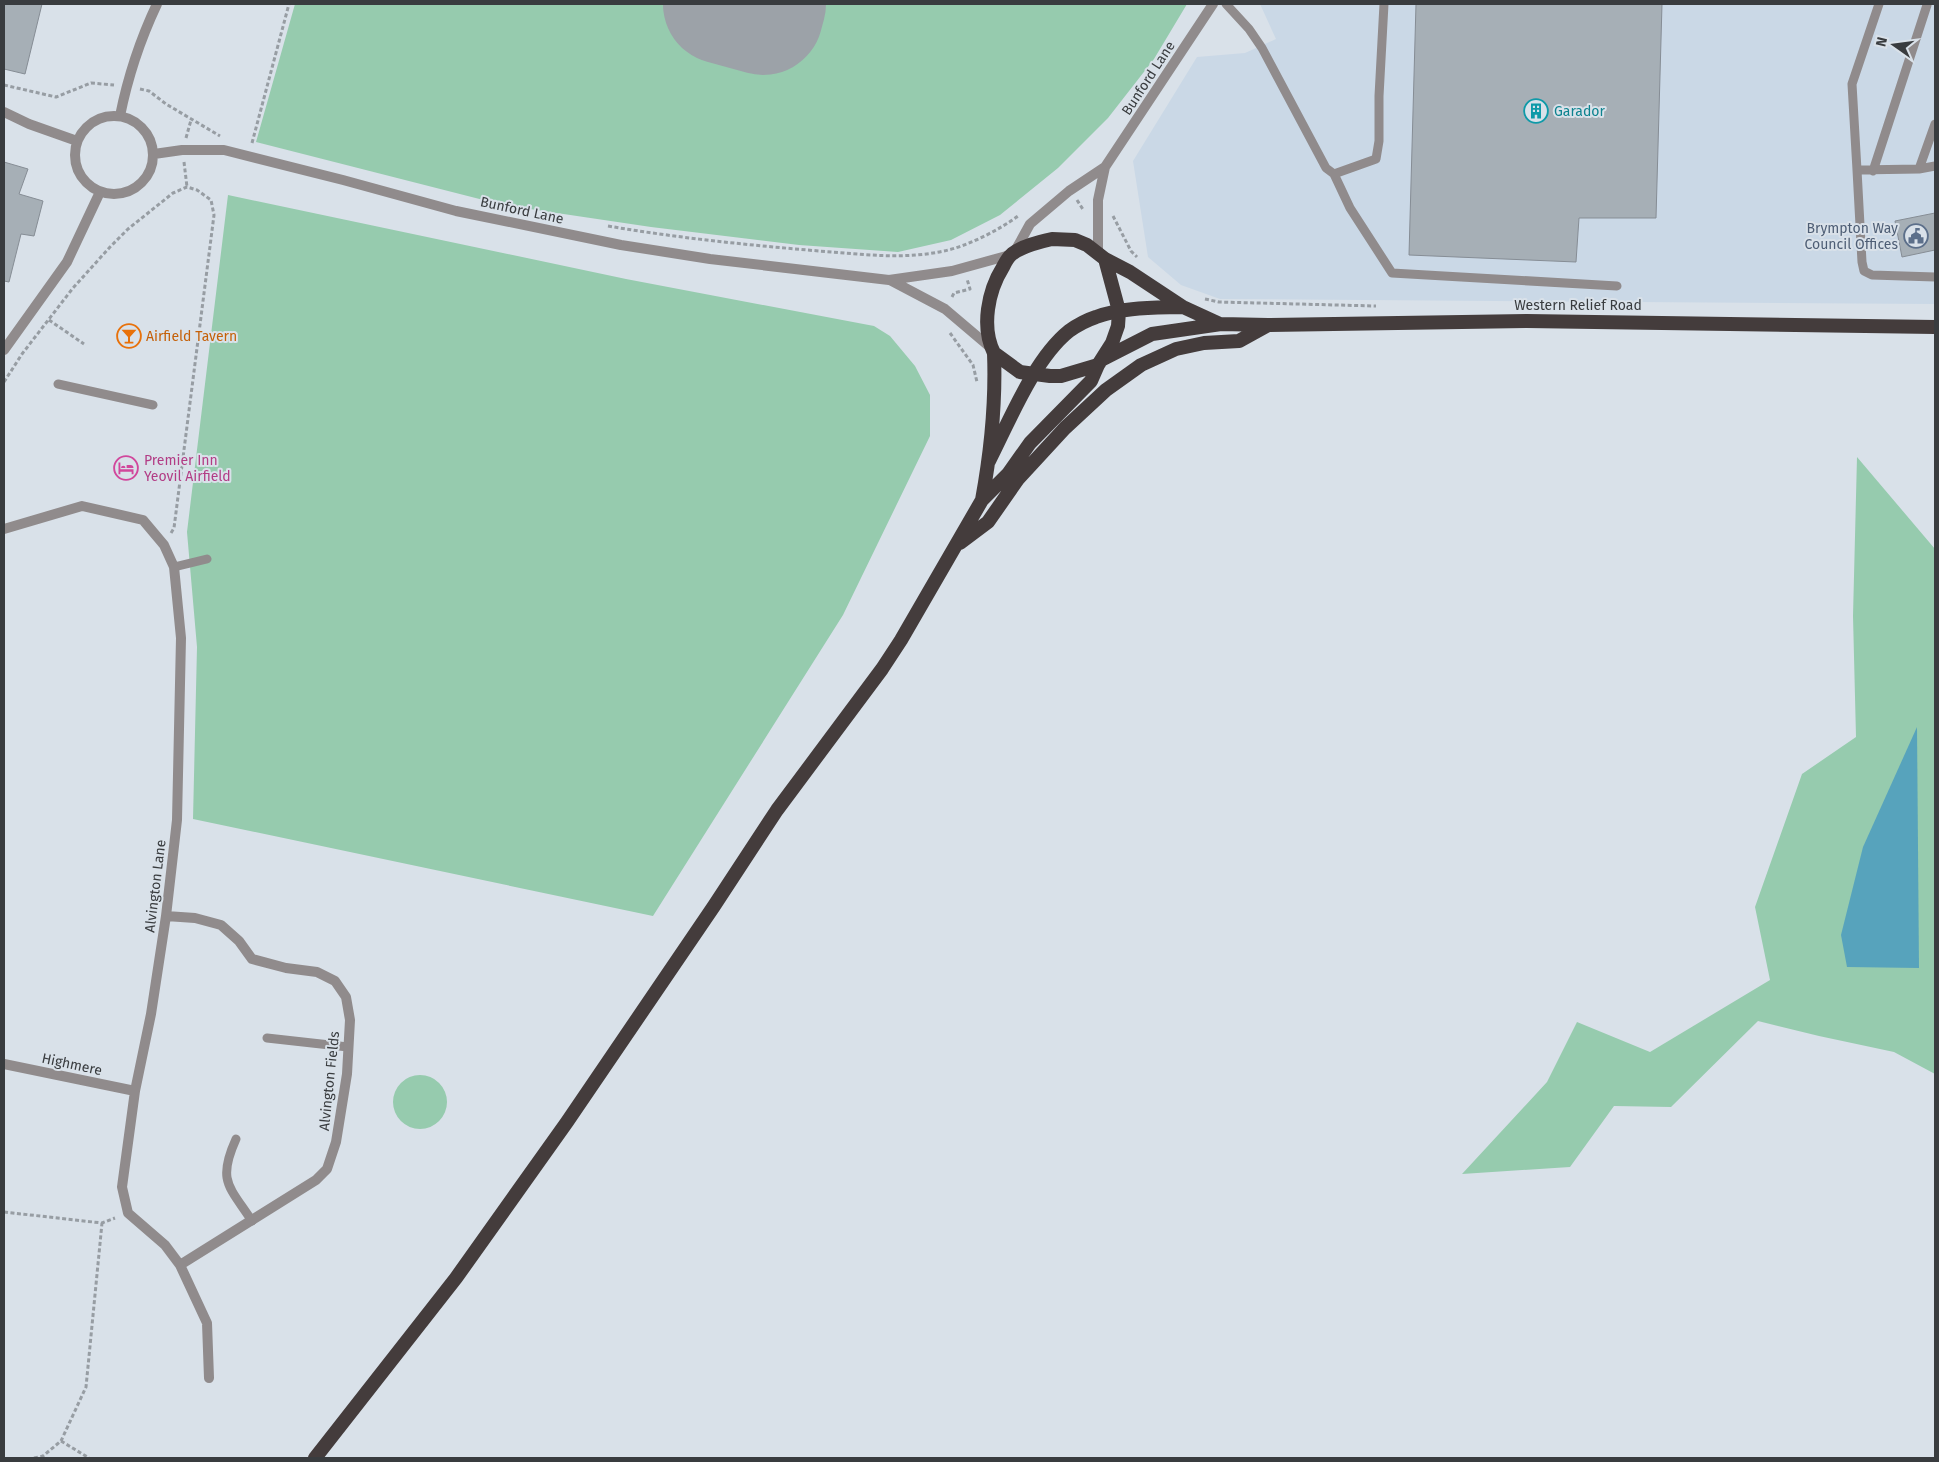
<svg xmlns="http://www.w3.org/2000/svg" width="1939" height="1462" font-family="'Fira Sans',sans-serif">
<rect width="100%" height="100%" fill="#d9e1e9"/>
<path fill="#cad8e6" d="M1260 4H1935V304L1220 299 1181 285 1148 257 1133 161 1197 57 1245 53 1276 39Z"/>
<path fill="#96cbae" d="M295 4H1187L1154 59 1108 118 1058 168 1000 215 951 240 898 252 799 245 651 227 503 205 256 142Z
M228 195 626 279 874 326 890 336 915 366 930 395V436L843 615 653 916 193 819 197 647 187 532Z
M1857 457 1935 549V1074L1894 1052 1819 1036 1758 1021 1671 1107 1614 1106 1570 1167 1462 1174 1547 1082 1577 1022 1650 1052 1770 980 1755 907 1802 774 1856 737 1853 616Z
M393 1102a27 27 0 1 1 54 0a27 27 0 1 1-54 0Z"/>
<path fill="#57a3bc" d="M1917 727 1919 968 1847 967 1841 935 1863 847Z"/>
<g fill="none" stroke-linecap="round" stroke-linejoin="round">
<path stroke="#9ca2a8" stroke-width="120" d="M723 4 763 15 766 4"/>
</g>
<path fill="#a6afb6" stroke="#868d95" d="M4 4H42L25 74 4 69Z
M1416 4H1662L1656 218H1579L1576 262 1409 255Z
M4 162 28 169 19 194 43 201 34 236 21 234 9 282 4 281Z
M1935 213V250L1902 257 1895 221Z"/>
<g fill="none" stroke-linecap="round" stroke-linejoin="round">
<path stroke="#979da3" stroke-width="3" stroke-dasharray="4 2.5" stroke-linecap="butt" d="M4 85 56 97 91 83 114 85
M140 89 149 91 166 104 220 136
M186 138 191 120
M252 143 289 4
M184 162 187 187
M1077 200 1084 211
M1113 216 1131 251 1137 257
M608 226C678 238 748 245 819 251 861 254 902 260 944 251 968 246 999 230 1018 216
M952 297 954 293 970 289 967 279
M1205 299 1219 302 1376 306
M49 320 84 344
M950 333 973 365 977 382
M4 382 22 354 73 288 110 247 128 229 173 193 187 187 197 190 211 200 214 215 174 528 171 533
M4 1212 102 1223 115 1218
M61 1441 89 1458
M34 1458 43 1456 61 1441 86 1387 102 1223"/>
<path stroke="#908b8c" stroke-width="9" d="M1226 4 1249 29 1262 48 1326 168 1334 174 1376 159 1379 141V96L1384 4
M1879 4 1852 84 1857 170 1919 169 1935 166
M1919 169 1935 124
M1857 170 1862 262 1864 271 1872 275 1935 277
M1873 171 1927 5
M1334 174 1350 208 1392 273 1617 286
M58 384 153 405
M174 567 207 559
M267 1038 348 1047
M236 1139C217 1181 229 1186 252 1221"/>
<path stroke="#908b8c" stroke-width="10" d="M120 116C128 76 140 40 157 4
M1098 252V200L1105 167
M1014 253 1030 224 1069 191 1105 167 1213 4
M4 529 82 506 143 520 164 545 174 567 181 638 177 820 166 916 151 1014 135 1091 122 1187 128 1213 165 1245 180 1265 207 1323 209 1378
M166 916 195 918 221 925 239 941 252 959 286 968 317 972 335 981 346 997 350 1020 347 1074 336 1142 327 1169 316 1180 180 1265
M4 1064 135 1091"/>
<path stroke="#908b8c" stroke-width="10" d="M4 112 29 124 77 141
M75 155a39 39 0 1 1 78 0a39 39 0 1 1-78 0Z
M154 154 182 150H224L343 180 456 211 621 245 710 259 889 280 952 271 1010 255
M890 280 945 309 991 348
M4 350 67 262 100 192"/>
<path stroke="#443c3c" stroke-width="14" d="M1052 239 1075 240 1087 245 1105 259 1119 311 1118 326 1112 343 1098 365 1061 376H1050L1020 372 994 353C981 327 988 291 1003 267 1005 263 1008 257 1012 254 1022 246 1039 242 1052 239Z
M1105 259 1130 272 1183 307 1220 324
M1103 359 1152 334 1221 324 1268 325 1527 321 1935 327
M989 461C1009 422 1034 359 1069 331 1076 326 1087 320 1096 317 1123 307 1154 308 1183 307
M982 500C991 451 996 403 994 353
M960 543 988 522 1018 479 1065 428 1106 390 1141 365 1176 349 1204 343 1239 341 1268 325
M315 1458 456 1278 567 1122 714 906 777 810 882 669 901 640 982 500 1008 474 1030 443 1091 381 1098 365"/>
</g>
<defs>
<g id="building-ring" transform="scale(1.25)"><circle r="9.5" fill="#d9e1e9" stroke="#0f9aa8" stroke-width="1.5"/><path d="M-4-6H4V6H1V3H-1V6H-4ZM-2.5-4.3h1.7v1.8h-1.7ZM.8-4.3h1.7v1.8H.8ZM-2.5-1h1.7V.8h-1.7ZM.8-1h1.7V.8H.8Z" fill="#0f9aa8"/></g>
<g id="civic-ring" transform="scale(1.25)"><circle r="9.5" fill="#d9e1e9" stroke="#5c6f8a" stroke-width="1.5"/><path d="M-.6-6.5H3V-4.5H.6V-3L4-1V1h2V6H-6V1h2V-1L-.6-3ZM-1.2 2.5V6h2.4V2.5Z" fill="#5c6f8a"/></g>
<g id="bar-ring" transform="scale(1.25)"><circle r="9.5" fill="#d9e1e9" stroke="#e8710a" stroke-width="1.5"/><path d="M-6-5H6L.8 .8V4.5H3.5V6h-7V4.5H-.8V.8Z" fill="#e8710a"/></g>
<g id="hotel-ring" transform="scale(1.25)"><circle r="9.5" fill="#d9e1e9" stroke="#d1479c" stroke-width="1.5"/><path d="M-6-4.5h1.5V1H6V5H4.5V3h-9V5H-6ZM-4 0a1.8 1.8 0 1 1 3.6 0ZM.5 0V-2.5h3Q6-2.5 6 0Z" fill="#d1479c"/></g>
</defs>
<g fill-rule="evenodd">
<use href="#building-ring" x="1536" y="111"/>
<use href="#civic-ring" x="1916" y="236"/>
<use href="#bar-ring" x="129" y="336"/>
<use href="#hotel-ring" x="126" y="468"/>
</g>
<g text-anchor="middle" stroke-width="4" stroke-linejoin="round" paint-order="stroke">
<g font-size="14" fill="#393c3f" stroke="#d9e1e9">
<text transform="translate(1148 78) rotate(-57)" y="5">Bunford Lane</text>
<text transform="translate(522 210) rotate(12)" y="5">Bunford Lane</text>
<text x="1578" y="310">Western Relief Road</text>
<text transform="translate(155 886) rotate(-83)" y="5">Alvington Lane</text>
<text transform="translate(72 1064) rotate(12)" y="5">Highmere</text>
<text transform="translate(329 1081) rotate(-84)" y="5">Alvington Fields</text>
</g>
<g font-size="14" fill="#0d838f" stroke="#d9e1e9" text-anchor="start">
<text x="1554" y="116">Garador</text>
</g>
<g font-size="14" fill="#4e5e75" stroke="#d9e1e9" text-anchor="end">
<text x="1898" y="233">Brympton Way<tspan x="1898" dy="16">Council Offices</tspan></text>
</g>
<g font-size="14" fill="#c56008" stroke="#d9e1e9" text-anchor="start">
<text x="146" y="341">Airfield Tavern</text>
</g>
<g font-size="14" fill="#b23c85" stroke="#d9e1e9" text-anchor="start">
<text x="144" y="465">Premier Inn<tspan x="144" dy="16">Yeovil Airfield</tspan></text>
</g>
</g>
<rect width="1939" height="1462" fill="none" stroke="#393c3f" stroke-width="10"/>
<g transform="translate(1894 45) rotate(284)" stroke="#d9e1e9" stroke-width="4" paint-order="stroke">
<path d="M0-4L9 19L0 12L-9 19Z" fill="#393c3f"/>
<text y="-8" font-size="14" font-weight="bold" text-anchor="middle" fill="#393c3f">N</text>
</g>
</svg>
